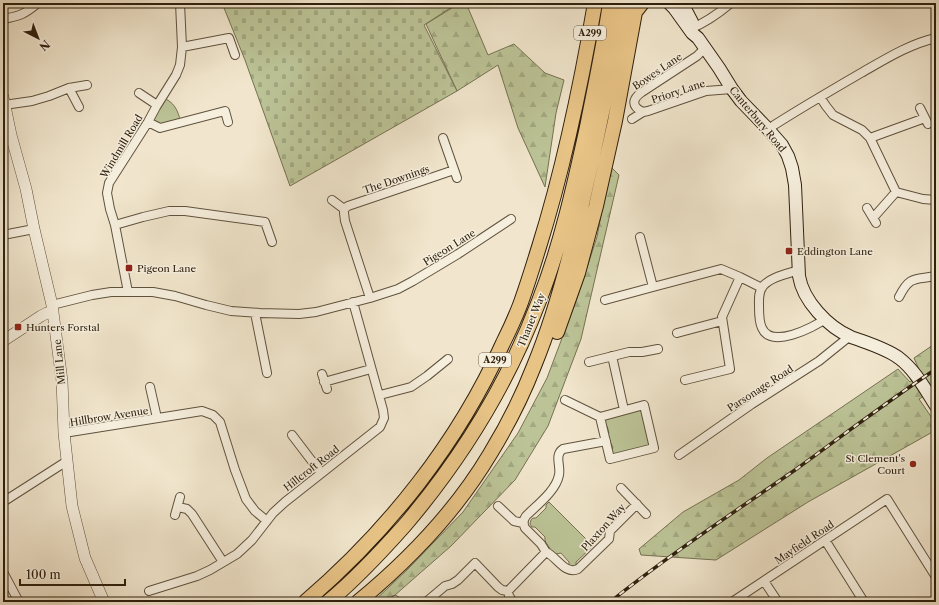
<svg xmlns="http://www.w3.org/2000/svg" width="939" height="605" font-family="'Libre Caslon Text',serif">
<defs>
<pattern id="forest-firs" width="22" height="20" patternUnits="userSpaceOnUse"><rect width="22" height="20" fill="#bcc497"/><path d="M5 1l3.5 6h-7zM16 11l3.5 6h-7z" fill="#a2a881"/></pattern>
<pattern id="cemetery-stones" width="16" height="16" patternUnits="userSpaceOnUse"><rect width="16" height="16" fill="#bcc497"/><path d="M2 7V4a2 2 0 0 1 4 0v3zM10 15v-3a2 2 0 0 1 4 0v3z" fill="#a2a881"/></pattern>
</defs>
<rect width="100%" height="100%" fill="#f1e6cd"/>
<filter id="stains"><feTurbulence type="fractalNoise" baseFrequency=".005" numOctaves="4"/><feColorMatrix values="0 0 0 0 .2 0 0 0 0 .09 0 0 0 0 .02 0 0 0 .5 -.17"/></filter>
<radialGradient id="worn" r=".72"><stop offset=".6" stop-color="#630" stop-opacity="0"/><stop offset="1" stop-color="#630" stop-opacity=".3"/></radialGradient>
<path fill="url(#forest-firs)" stroke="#767252" d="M460 3H466L488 55 514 44 545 73 564 80 556 113 545 187 518 128 498 65 457 91 426 24Z
M610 166 619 175 581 339 548 426 515 480 451 546 387 602H373L407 570 463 512 518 433 547 378 576 301 597 237Z
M936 343V391L935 390 919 399 936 424V430L808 502 716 560 641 555 639 549 683 512 739 480 767 458 898 369 910 382 921 374 914 358Z"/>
<path fill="url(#cemetery-stones)" stroke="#767252" d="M222 3H458L424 25 457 91 290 186 245 60Z"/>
<path fill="#bcc497" stroke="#767252" d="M162 97C175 103 177 109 181 122L160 128 148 122Z
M644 406 654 448 610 459 609 453 613 448 611 443 606 441 605 437 609 433 607 426 602 423 600 417Z
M549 502 593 546 576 562V565L574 566H569V562L561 553 556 554 551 551C549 545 544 543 545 537L535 527H532L530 524 531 520 533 518H536L546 508V505Z"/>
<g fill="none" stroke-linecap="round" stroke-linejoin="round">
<g stroke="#60523e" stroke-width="10">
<path id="minor" d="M3 19C20 16 25 14 38 3
M690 29C705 23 718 14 731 3
M182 47 229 38 235 55
M69 88 79 107
M139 93 157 105
M820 97 826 106 833 115 862 130 870 138 896 192 923 199 936 200
M4 105 32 101 49 96 69 88 87 85
M920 108 928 124
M643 112C631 106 632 99 642 92L697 56 705 48
M632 119 643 112 648 111 706 91 732 89
M148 122 160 128 225 111 228 122
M768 129C799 109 830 91 861 73 884 60 909 44 936 38
M443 138 457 178
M870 138 925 118
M332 200 344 209
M867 208 876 223
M873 218 896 192
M115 225 143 217 169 211H185L265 222 272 242
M3 235 34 229
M640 237 653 287 721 269 740 277
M799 270C787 274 771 277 763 286 758 292 759 300 759 307 759 313 759 322 762 328 771 349 813 328 825 319
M128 292 115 225 110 209 107 193 109 183 148 122 156 107 176 75 180 65 182 47 180 3
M899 297C910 275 915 280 936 276
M370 298 345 221 344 213V209L348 206 454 170
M605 300 653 287
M52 305 92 295 111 292H153L175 296 206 305 231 311 260 313 299 314 316 312 370 298 398 289 413 281 458 254 511 219
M255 313 267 373
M677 333 722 321
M612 356 624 410
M589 362 629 352H642L658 349
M322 374 327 389
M685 380 730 369 722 317 740 277 762 288
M324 382 371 369
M150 387 157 418
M380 395 411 387 427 376 448 359
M565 400 600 417
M644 405 654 448 610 459 600 417Z
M64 433 202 411 213 415 220 422 235 470 246 499 255 511 267 521
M292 435 321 473
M679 455 752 404 819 361 850 336
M621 488 646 514
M3 502 67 461
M498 506 514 521 523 523
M178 507 187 509 192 514 223 562
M175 515 180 497
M825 540 864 602
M546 552C557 557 565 575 578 569L609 539 610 531 637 504
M3 572 19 602
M764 581 778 602
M149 591 197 576 210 570 237 554 252 540 273 513 285 502 380 427 384 418 383 410 353 302
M508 591 509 596 513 602
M395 600 396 602
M426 602 445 586 452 584 458 580 475 563 498 587 502 590 508 591 546 552 541 544 525 528C523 524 523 520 526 516 537 505 556 491 559 475 561 466 554 455 563 449L606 441
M732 602 887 499 936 577"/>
</g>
<g stroke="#60523e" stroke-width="12">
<path id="tertiary" d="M3 97 11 135 26 189 34 229 52 305 62 381 64 433 72 506 85 558 104 602
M3 341 41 316 47 313 53 312"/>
</g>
<g stroke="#2f200e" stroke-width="14">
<path id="secondary" d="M669 3 674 8 692 33 698 38 719 68 732 89 741 101 768 129 782 145 788 156 792 168 795 185 799 276C803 301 828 327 851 337 867 343 885 348 899 358 915 370 925 389 936 406
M682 3 692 22"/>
</g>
<g stroke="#2f200e" stroke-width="16">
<path id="trunk" d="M557 332 578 273 596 206 615 121 635 12 642 3
M305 602C388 531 458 443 503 343 509 331 515 318 520 305 527 286 533 266 539 247 564 167 581 85 595 3
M328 602C356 579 381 552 405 525 462 458 508 383 539 301 561 245 574 186 587 127 595 86 604 45 610 3
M358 602C409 560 456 511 490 454 507 426 522 397 534 366 555 315 569 262 581 208 597 140 611 72 623 3"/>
</g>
<use href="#minor" stroke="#f6efde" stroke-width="8"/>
<use href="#tertiary" stroke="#f6efde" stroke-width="11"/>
<use href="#secondary" stroke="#f6efde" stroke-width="12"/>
<use href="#trunk" stroke="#e8c386" stroke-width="14"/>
<g stroke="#2f200e" stroke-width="3.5">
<path id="rail" d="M610 602C669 555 733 513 795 470 842 436 888 401 936 369"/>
</g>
<use href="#rail" stroke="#f6efde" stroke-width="2" stroke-dasharray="6" stroke-linecap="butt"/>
</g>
<g fill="#8f2418" stroke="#f6efde" stroke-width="1.5">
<rect x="785" y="247" width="8" height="8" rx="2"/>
<rect x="125" y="264" width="8" height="8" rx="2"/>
<rect x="14" y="323" width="8" height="8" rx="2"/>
<circle cx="913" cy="464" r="4"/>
</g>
<g text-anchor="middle" stroke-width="3" stroke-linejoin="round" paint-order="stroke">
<g fill="#f6efde" stroke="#6b5e4c" stroke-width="1">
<rect x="574" y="26" width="32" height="14" rx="3"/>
<rect x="479" y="353" width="32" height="14" rx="3"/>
</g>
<g font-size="9" font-weight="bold" fill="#2f200e">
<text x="590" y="36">A299</text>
<text x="495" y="363">A299</text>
</g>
<g font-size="10" fill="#2f200e" stroke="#f6efde">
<text transform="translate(657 71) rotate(-34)" y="4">Bowes Lane</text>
<text transform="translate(678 91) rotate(-18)" y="4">Priory Lane</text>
<text transform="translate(758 119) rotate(50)" y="4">Canterbury Road</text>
<text transform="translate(121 146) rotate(-59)" y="4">Windmill Road</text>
<text transform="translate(396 179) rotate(-19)" y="4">The Downings</text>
<text transform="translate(449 247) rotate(-32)" y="4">Pigeon Lane</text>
<text transform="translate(531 320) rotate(-68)" y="4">Thanet Way</text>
<text transform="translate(59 362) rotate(-96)" y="4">Mill Lane</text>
<text transform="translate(760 388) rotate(-33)" y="4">Parsonage Road</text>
<text transform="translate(109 416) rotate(-9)" y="4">Hillbrow Avenue</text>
<text transform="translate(311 468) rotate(-38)" y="4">Hillcroft Road</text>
<text transform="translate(603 527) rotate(-48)" y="4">Plaxton Way</text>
<text transform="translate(804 542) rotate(-34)" y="4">Mayfield Road</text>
</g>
<g font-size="10" fill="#2f200e" stroke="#f6efde" text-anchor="start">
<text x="797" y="255">Eddington Lane</text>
<text x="137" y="272">Pigeon Lane</text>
<text x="26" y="331">Hunters Forstal</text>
<text x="905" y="462" text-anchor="end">St Clement's<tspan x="905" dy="12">Court</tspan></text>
</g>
</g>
<rect width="939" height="605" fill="none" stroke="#f1e6cd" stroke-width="16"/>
<rect x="4" y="4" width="931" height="597" fill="none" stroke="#2f200e" stroke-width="2"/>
<rect x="8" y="8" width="923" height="589" fill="none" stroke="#2f200e"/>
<g transform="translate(38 38) rotate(138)" stroke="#f6efde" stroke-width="3" paint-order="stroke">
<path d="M0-3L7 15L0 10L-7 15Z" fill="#2f200e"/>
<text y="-6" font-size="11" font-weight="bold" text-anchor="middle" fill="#2f200e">N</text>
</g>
<path d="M20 579v6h105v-6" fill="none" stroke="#2f200e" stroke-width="2"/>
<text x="26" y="579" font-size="12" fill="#2f200e" stroke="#f6efde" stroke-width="3" paint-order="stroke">100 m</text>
<rect width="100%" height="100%" filter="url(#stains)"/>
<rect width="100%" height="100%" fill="url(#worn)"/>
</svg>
